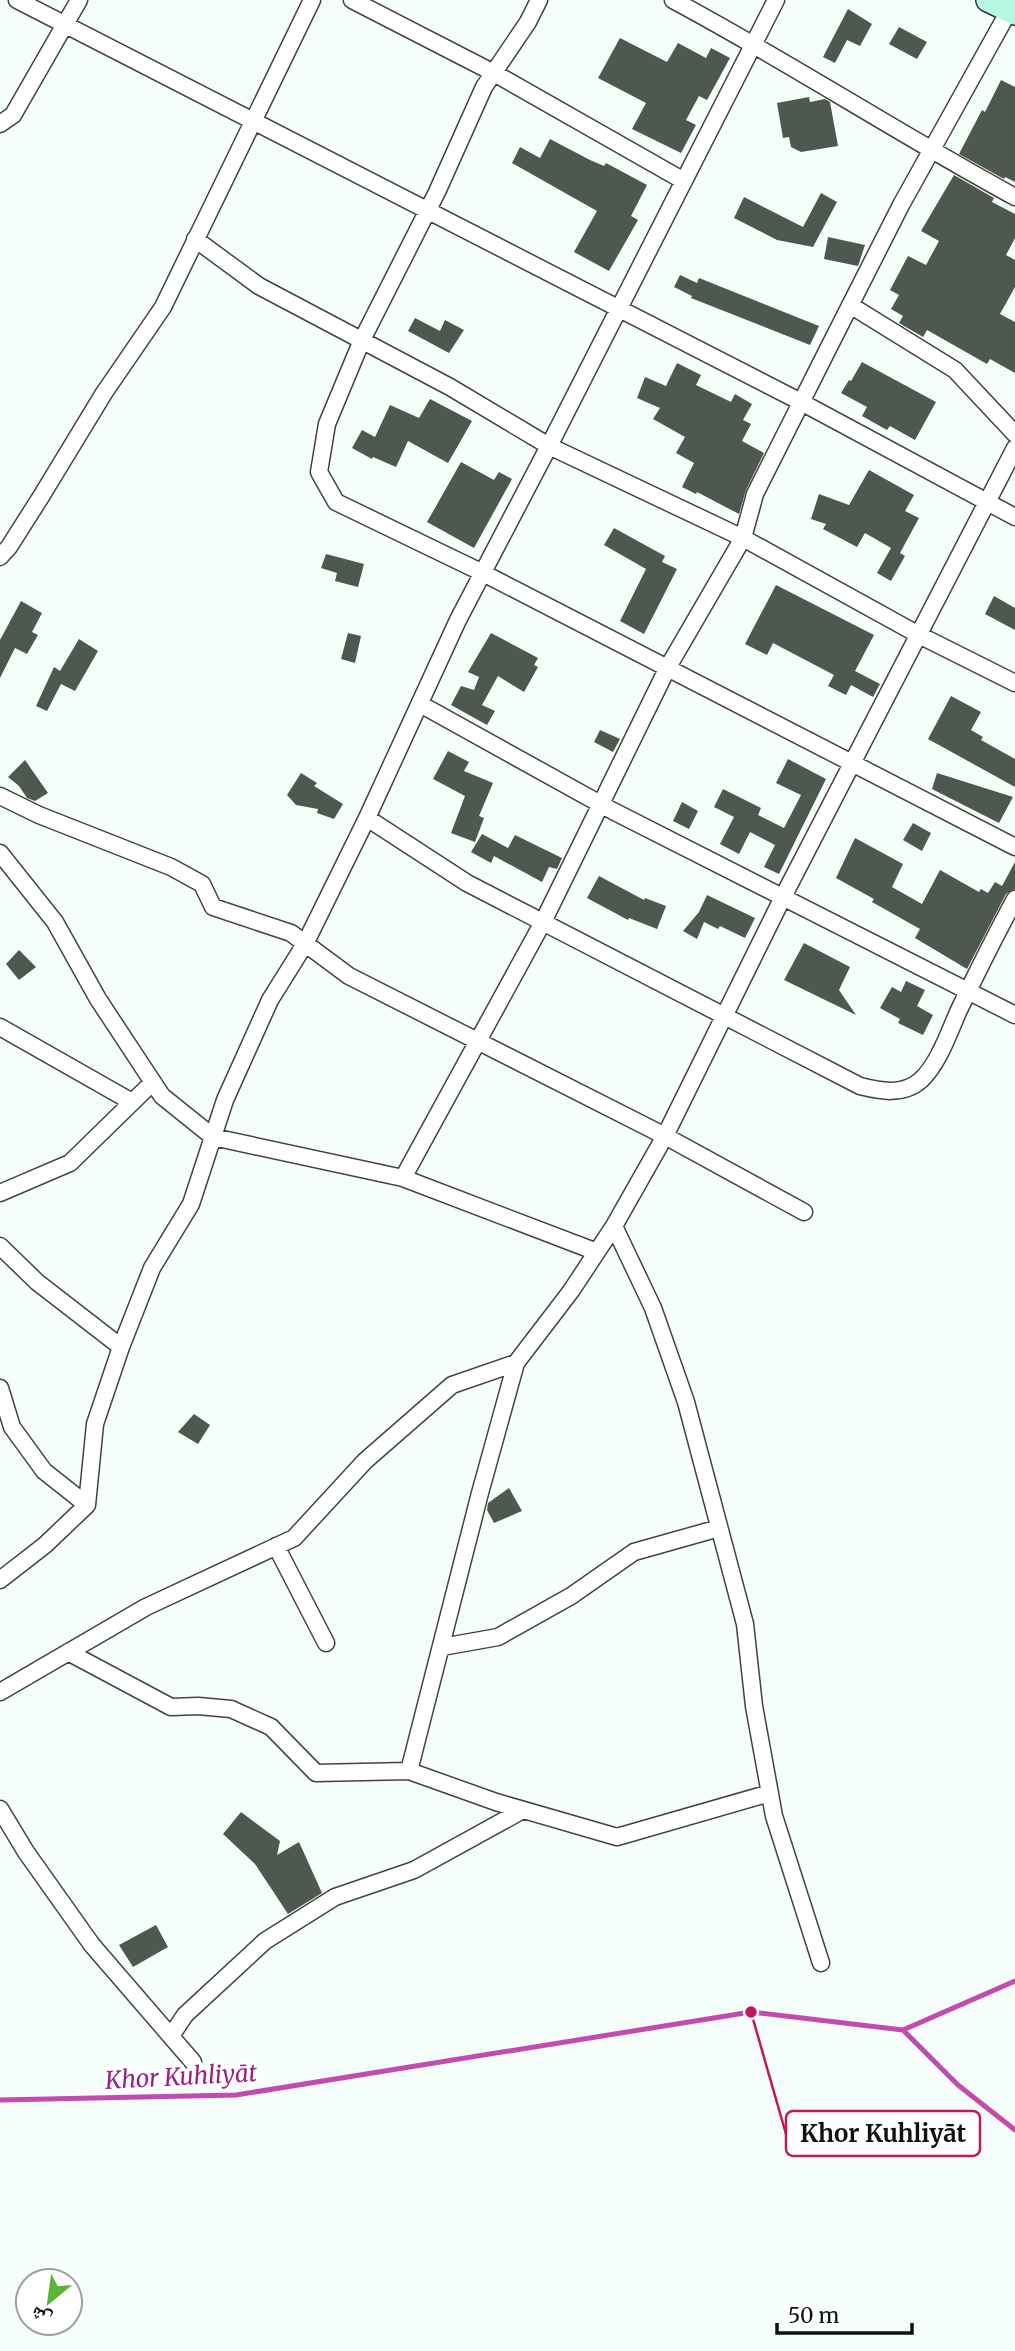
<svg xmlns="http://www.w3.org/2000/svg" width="1015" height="2351" font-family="Merriweather,'Noto Naskh Arabic',serif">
<rect width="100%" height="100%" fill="#f5fefa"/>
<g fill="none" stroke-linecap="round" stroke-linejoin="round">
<path stroke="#c34aaf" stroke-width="5" d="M903 2030 958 2085 1015 2130
M0 2100 236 2095 751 2012 903 2030 1015 1981"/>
</g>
<path fill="#4e584f" d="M848 9 872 24 860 46 847 40 835 63 823 57Z
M899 27 927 42 917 59 889 44Z
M620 38 667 62 678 43 706 58 711 48 730 58 707 100 699 96 686 120 696 125 681 153 632 129 646 103 598 78Z
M1001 80 1015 87V182L1005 177 1004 179 959 154 982 110 985 112Z
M809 97 810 102 825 99 830 102 838 146 801 152 791 147 789 137 783 138 777 103Z
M550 139 590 160 604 166 606 163 647 185 631 216 638 220 609 271 574 252 597 211 512 163 520 147 540 158Z
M954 175 994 198 992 202 1015 214V238L1006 255 1015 260V287L1000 314 1015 322V373L990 359 987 364 927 330 923 337 899 323 903 316 891 309 899 295 890 290 908 256 926 265 939 241 921 231Z
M821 193 837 202 813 247 777 240 734 218 744 197 803 227Z
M828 237 865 245 858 266 824 259Z
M680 275 697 283 699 278 819 326 810 345 691 298 692 296 674 287Z
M415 318 440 331 445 320 464 330 449 353 408 331Z
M862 362 936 402 915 440 890 426 887 430 862 416 867 407 841 393 849 380 851 381Z
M677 363 701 375 696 385 731 402 735 394 752 404 743 420 751 424 742 441 764 453 746 490 739 514 697 492 696 494 682 487 694 463 676 453 685 437 653 419 660 408 637 398 645 377 666 386Z
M430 399 472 421 448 463 408 441 396 467 373 457 372 459 352 448 362 430 375 437 390 405 419 418Z
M461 462 494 480 499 472 512 479 474 548 427 522Z
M869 470 914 495 905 511 919 518 900 553 905 556 891 581 877 573 891 548 865 533 857 547 823 529 826 524 811 519 819 494 849 505Z
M614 528 665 556 662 562 677 569 644 634 620 621 646 569 604 545Z
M326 554 364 564 358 587 335 581 337 573 321 568Z
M776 585 874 635 855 671 880 684 873 697 851 685 846 695 828 686 834 675 773 643 767 655 745 644Z
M994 596 1015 608V630L985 614Z
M21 601 42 613 32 632 38 635 27 654 15 648 0 678V640Z
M348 633 361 636 355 663 341 659Z
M491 633 538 658 534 665 538 667 524 692 498 676 482 705 495 711 487 725 451 705 461 686 474 690 479 677 468 672Z
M79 639 98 651 75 691 61 684 47 711 36 706 54 667 60 671Z
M951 696 981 712 971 730 983 737 981 740 1015 759V787L928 739Z
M600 730 620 739 613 752 594 742Z
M448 751 469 762 464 771 493 783 479 816 484 818 475 842 451 833 465 796 433 779Z
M788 759 826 779 779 874 764 867 775 845 750 832 739 854 720 844 734 817 714 807 723 789 761 808 758 815 784 828 801 795 776 783Z
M25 760 48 793 35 801 27 798 19 786 8 777Z
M301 773 317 783 314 786 343 804 334 819 317 813 318 809 296 805 287 795Z
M937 773 1013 797 999 823 932 789Z
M682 802 698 811 689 829 673 821Z
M913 823 931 833 922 851 903 840Z
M482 834 508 848 515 835 562 858 557 869 549 867 542 882 494 856 491 863 471 852Z
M855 838 903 864 892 887 922 904 940 870 979 892 981 889 988 893 995 882 1002 886 1015 862V889L1006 894 967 969 915 938 920 929 872 902 874 899 836 878Z
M599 876 644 900 645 898 666 906 657 929 629 918 628 920 587 898Z
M707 895 755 918 745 938 720 926 718 929 704 922 697 939 683 931 699 912Z
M804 943 850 967 839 990 856 1015 784 980Z
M19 950 36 967 19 980 6 964Z
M906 981 925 990 917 1006 933 1015 923 1035 898 1023 900 1019 880 1008 892 987 901 992Z
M194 1414 210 1425 198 1444 178 1432Z
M509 1488 522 1511 494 1523 487 1510 488 1503Z
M241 1812 280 1841 277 1855 299 1842 322 1893 288 1914 255 1864 223 1834Z
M156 1925 168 1947 133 1967 119 1945Z"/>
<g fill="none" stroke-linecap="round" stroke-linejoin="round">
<g stroke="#434343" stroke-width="19">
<path id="street" d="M17 0 801 402 1015 517
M352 0 494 73 684 181
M539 0 528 22 484 87 437 192 362 340 327 424 319 472 336 502 483 573 1015 847
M673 0C789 62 899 134 1015 197
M0 124 13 115 79 0
M195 239 259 286 450 387 549 446 743 538 919 635 1015 683
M850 305 955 370 1015 434
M0 557 9 547 42 495 104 393 163 307 312 0
M420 704 613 811 1015 1015
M0 796 39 815 171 867 202 884 213 907 291 933 349 976 665 1136 804 1212
M367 818 467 883 860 1086C880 1091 903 1096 921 1080 939 1063 949 1032 959 1010 977 972 995 936 1015 899
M0 853 55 922 98 999 162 1096 213 1137 403 1178 597 1252
M0 1027 132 1102
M403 1178 543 922 668 667 743 538 755 494 829 347 901 205 1015 0
M0 1193 70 1163 153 1082
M614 1226 653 1308 686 1402 745 1624 754 1706 774 1816 821 1963
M0 1246 37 1282 121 1347
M0 1388 12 1427 44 1471 87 1505
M276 1546 326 1643
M0 1580 45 1545 87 1505 95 1424 121 1347 152 1268 191 1204 225 1100 270 1000 305 944 367 818 458 620 549 446 776 0
M442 1647 498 1637 571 1596 634 1552 719 1528
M68 1652 171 1707 198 1706 231 1709 271 1727 316 1773 409 1771 496 1802 617 1837 770 1793
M0 1692 146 1607 294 1538 365 1461 452 1385 516 1363
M409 1771 480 1493 516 1363 571 1291 614 1226 665 1136 783 897 1015 448
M0 1809 26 1852 92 1945 193 2062
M171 2036 185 2015 265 1941 335 1897 414 1870 523 1810"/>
</g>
<g stroke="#323232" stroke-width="26">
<path id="secondary" d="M988 0 1015 13"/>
</g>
<use href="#street" stroke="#fff" stroke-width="16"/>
<use href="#secondary" stroke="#b5f8e1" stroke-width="23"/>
</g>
<g text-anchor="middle" stroke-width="7" stroke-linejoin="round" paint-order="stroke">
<g font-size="24" font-style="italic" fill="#992382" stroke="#fff">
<text transform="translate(181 2077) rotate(-3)" y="8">Khor Kuhliyāt</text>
</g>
</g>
<path fill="none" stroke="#c2185b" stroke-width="2.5" d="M751 2012L786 2134"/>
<circle fill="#c2185b" stroke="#fff" stroke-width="2.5" cx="751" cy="2012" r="7"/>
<rect fill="#fff" stroke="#c2185b" stroke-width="2.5" x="786" y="2111" width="194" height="45" rx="7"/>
<g font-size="24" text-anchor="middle" font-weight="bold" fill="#101010">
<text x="883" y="2142">Khor Kuhliyāt</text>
</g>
<g transform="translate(49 2302) rotate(209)"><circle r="33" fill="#ffffff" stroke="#9f9f9f" stroke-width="2"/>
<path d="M0-5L12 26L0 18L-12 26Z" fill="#58b633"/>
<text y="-10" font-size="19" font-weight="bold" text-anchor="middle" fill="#101010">ش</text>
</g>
<path d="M777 2323v10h135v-10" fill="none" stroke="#101010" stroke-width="3.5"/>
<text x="788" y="2323" font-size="21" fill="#101010" stroke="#ffffff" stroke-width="5" paint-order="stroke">50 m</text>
</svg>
